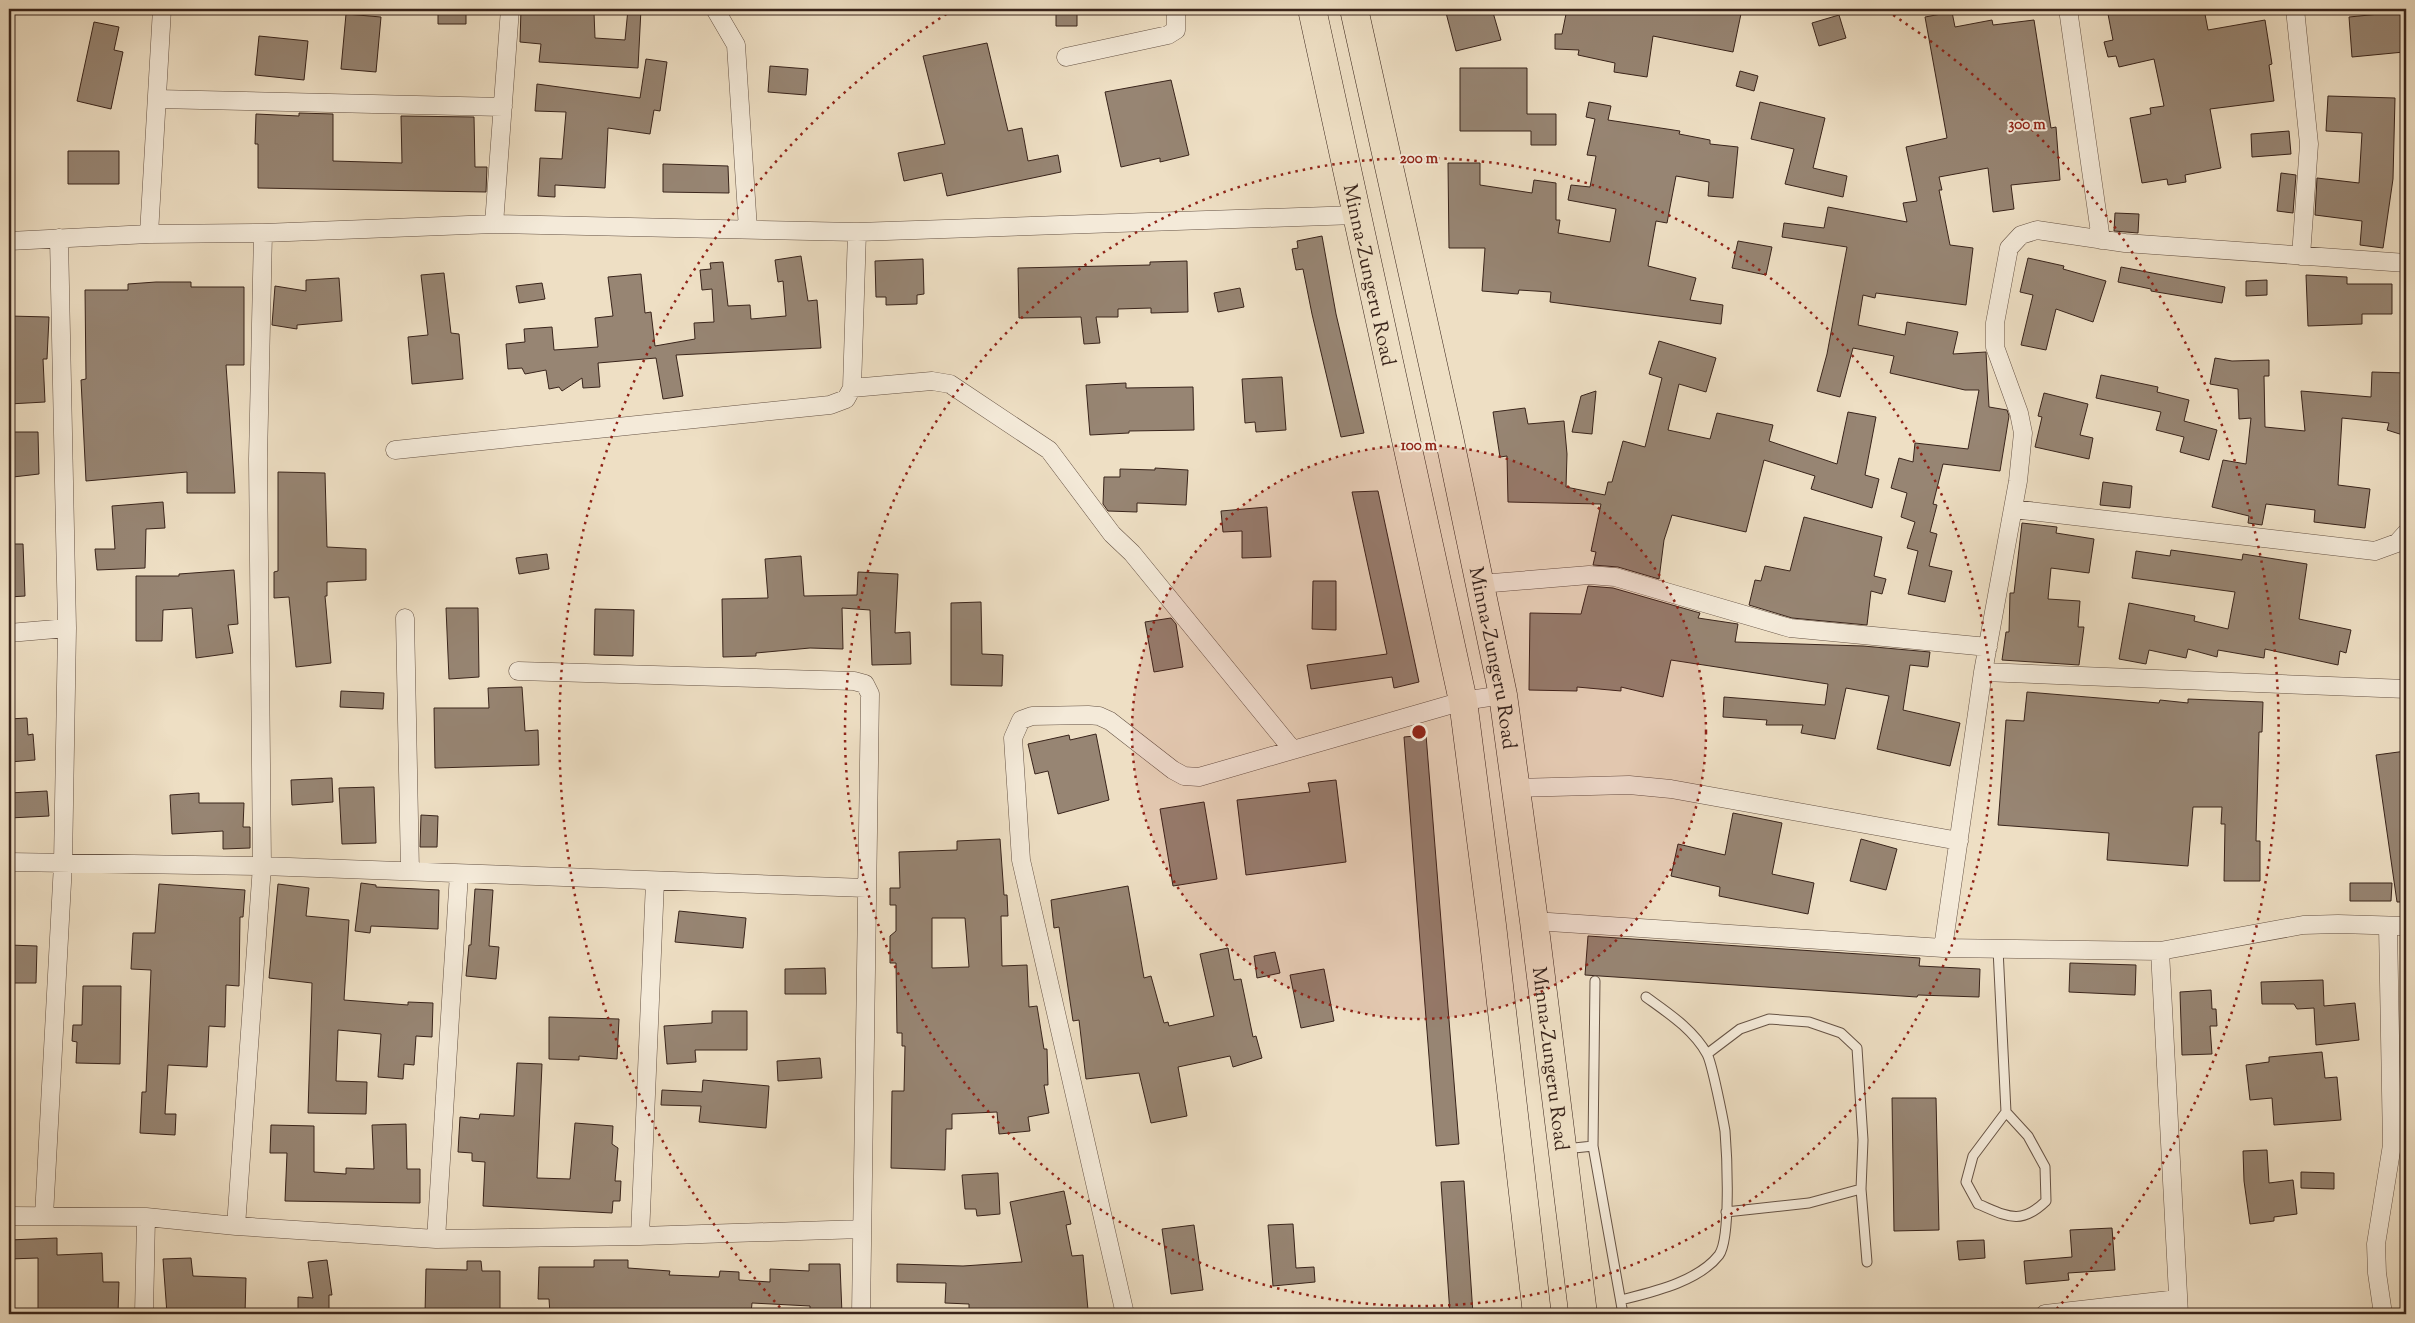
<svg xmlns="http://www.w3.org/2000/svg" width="2415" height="1323" font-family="'Sorts Mill Goudy',serif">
<rect width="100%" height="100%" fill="#eedfc4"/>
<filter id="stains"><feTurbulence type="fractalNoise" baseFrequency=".004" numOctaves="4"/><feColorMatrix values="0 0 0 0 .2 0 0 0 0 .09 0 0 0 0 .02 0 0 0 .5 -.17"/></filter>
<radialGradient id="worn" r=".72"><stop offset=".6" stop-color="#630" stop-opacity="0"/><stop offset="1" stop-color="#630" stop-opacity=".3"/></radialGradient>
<path fill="#978573" stroke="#39241b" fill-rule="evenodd" d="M438 9H466V24H438Z
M521 9H580L594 13 595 38 625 40 628 9H641L638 68 539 62 541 44 520 42Z
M1056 9H1077V26H1056Z
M1445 9H1492L1501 40 1456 51Z
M1567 9H1742L1733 52 1653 36 1647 77 1614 72 1615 63 1578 55 1579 50 1555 49V34H1562Z
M2107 9H2204L2208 30 2265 20 2272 64 2269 65 2274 101 2210 109 2221 168 2185 175 2186 182 2168 185 2167 179 2142 183 2130 118 2151 114 2150 108 2164 106 2154 59 2119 67 2116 56 2108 57 2104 42 2113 40Z
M1952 12 1955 27 1992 20 1993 25 2034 20 2051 128 2056 127 2060 180 2011 185 2014 209 1993 212 1988 168 1939 177 1942 190H1939L1950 245 1973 248 1966 305 1876 293 1875 298 1863 295 1858 325 1905 335 1907 322 1958 332 1953 354 1986 352 1989 407 2007 410 2009 416 2000 471 1943 464 1933 504 1937 505 1930 532 1937 534 1929 566 1952 571 1945 602 1908 594 1918 551 1907 548 1915 522 1901 517 1907 493 1891 488 1899 458 1913 462 1915 443 1968 449 1979 390H1965L1890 373 1894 356 1853 348 1840 397 1817 391 1827 354 1847 247 1782 237 1784 223 1824 228 1828 207 1907 222 1903 203 1917 201 1906 147 1947 138 1925 17Z
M2400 12 2404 52 2352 57 2349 17Z
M346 14 381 17 376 72 341 69Z
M1839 15 1846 38 1819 46 1812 23Z
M94 22 119 27 114 50 123 52 111 109 77 101Z
M259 36 308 41 304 80 255 75Z
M987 43 1008 131 1022 128 1028 161 1058 155 1061 172 947 196 942 173 904 181 898 153 945 144 923 56Z
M646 59 667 62 660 111 654 110 650 134 608 128 605 188 555 185V197L538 196 540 158 562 159 566 112 535 111 537 84 640 98Z
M770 66 808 69 806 95 768 92Z
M1460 68H1527V114H1556V145H1531V131H1460Z
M1740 71 1758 76 1754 91 1736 86Z
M1171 80 1189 155 1160 162V158L1121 167 1105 92Z
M2328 96 2395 98 2393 179 2383 248 2360 245 2362 221 2315 215 2317 178 2359 183 2362 133 2326 131Z
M1589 102 1611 106 1608 120 1680 131 1679 134 1710 140V144L1738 147 1733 198 1708 196 1709 182 1676 176 1667 223 1656 221 1648 266 1696 278 1690 300 1723 305 1721 324 1550 302 1551 292 1519 290 1518 294 1482 291 1485 248H1449L1448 163H1480V185L1532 193 1534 180 1556 183V220H1560L1558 233 1610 242 1616 209 1568 200 1571 185 1590 187 1596 156 1587 155 1595 119 1586 117Z
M1760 102 1825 118 1813 168 1847 176 1843 197 1785 184 1794 149 1751 139Z
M299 113 333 114V161L402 163 401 116 474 117 475 167H487L486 192 258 188V144H255L256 114 299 116Z
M2289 131 2291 154 2252 157 2251 134Z
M68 151H119V184H68Z
M663 164 728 166 729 193 663 192Z
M2281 173 2296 175 2293 213 2277 211Z
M2115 213 2139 214 2138 233 2114 231Z
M1322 236 1336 314 1364 433 1341 437 1312 314 1303 269 1296 270 1292 249 1298 248 1297 241Z
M1738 241 1772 247 1766 275 1732 268Z
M801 256 808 301 817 300 821 348 676 355 683 396 663 399 656 358 598 363 600 387 583 388 582 378 562 391 559 387 549 389 546 370 525 374 522 368 508 369 506 344 525 342 524 329 552 327 554 350 598 347 595 318 613 316 608 277 641 274 645 313 651 312 655 346 695 339 694 323 714 322 712 289 702 290 700 270 711 269 710 263 723 262 728 306 750 305 751 319 786 316 783 281 778 282 775 260Z
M2028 258 2064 266 2063 269 2106 281 2093 322 2056 309 2046 350 2021 345 2033 295 2020 292Z
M923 259 924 294 917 295V304L886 305V297H876L875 261Z
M1187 261 1188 312 1151 313V308L1118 309V317H1096L1100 343 1084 344 1081 317 1019 318 1018 268 1150 265V262Z
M2121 267 2225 287 2222 303 2151 291V289L2118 282Z
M444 273 451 333 459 334 463 379 412 384 408 337 428 335 421 275Z
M2306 275 2347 277V284H2392V314H2362V324L2308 326Z
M339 278 342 321 297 325V329L272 325 275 286 306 291V280Z
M2267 280V295L2246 296V281Z
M156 282H191V287H244V365H226L235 493H187V472L86 481 81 380 86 379 85 290H128V284Z
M542 283 545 299 519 303 516 286Z
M1240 288 1244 307 1218 312 1214 293Z
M9 316 49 317 47 359H43L45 402 9 404Z
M1659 341 1716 358 1706 392 1679 384 1668 430 1710 439 1717 413 1773 425 1769 441 1837 464 1848 412 1876 417 1865 475 1879 479 1872 508 1811 489 1815 476 1764 460 1746 532 1672 515 1664 540 1659 579 1618 567 1593 565 1596 552 1591 551 1601 504 1508 502 1507 456 1500 457 1493 412 1525 408 1528 424 1564 421 1567 454 1566 487 1605 495 1608 482H1612L1623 441 1645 447 1662 378 1649 374Z
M2215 358 2232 361 2269 360V376H2264L2265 427 2305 431 2301 391 2371 397 2372 372 2406 373V436L2387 430 2389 423 2342 418 2338 485 2370 489 2365 528 2314 522 2315 510 2266 504 2262 525 2248 523 2249 516 2212 507 2223 460 2246 464 2251 418 2239 419 2238 389 2210 384Z
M2101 375 2158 387 2157 392 2189 400 2184 421 2217 430 2209 460 2180 452 2184 437 2156 430 2161 412 2096 398Z
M1282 377 1286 430 1256 432 1255 422 1245 423 1242 379Z
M1126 383V388L1193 387 1194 430 1129 431V433L1090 435 1086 385Z
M1596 391 1592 434 1572 432 1581 396Z
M2044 393 2088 404 2080 435 2093 438 2089 459 2035 447 2042 417 2038 416Z
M9 432H38L39 474 13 477Z
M1155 468 1188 470 1186 505 1137 503V512L1108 511 1103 504 1104 477H1120V469L1155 470Z
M278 472 325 473 327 547 366 549V580L327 582V596H325L331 663 296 667 289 597 274 598V572L278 571Z
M2103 482 2132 486 2130 508 2100 505Z
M1378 491 1419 682 1394 688 1392 677 1311 689 1307 665 1387 654 1352 492Z
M163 502 165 528 146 529 145 568 97 570 95 549H115L112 506Z
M1267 507 1271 557 1242 558V531L1223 532 1221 511Z
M1804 517 1882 537 1874 576 1886 579 1882 594 1871 591 1867 625 1792 618 1749 605 1755 580 1761 581 1765 566 1790 571Z
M2022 523 2057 527 2056 533 2094 539 2089 573 2051 568 2048 599 2080 601 2078 627H2084L2079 665 2002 660 2006 632H2009L2010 593H2014Z
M9 544H23L25 596 9 597Z
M2171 550 2242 560 2243 554 2307 564 2299 619 2351 630 2346 653 2340 651 2338 665 2265 649 2264 658 2218 650 2217 657 2188 649 2186 658 2149 650 2146 664 2119 659 2129 603 2195 616 2194 621 2228 629 2235 592 2132 578 2136 551 2170 556Z
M547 554 549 569 519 574 516 558Z
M801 556 804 596 857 595 858 572 898 574 895 633 910 632 911 664 872 665 870 610 842 608 843 649 810 648 756 653V656L723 657 722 599 768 598 765 559Z
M234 570 238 624 228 625 233 653 196 658 192 608 163 610 162 641H136V576H179V574Z
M1313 581H1336V630L1312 629Z
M1588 586 1613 588 1700 613 1698 618 1738 624 1735 642 1863 646 1930 652 1928 667 1910 665 1903 710 1960 723 1950 766 1877 749 1889 696 1846 688 1835 739 1801 733 1803 725H1766L1767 720 1723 717 1724 697 1825 705 1828 684 1671 660 1663 697 1621 687V691L1577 687V691L1529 690 1530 613 1581 614Z
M981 602 982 654 1003 655 1002 686 951 685V603Z
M446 608H478L479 677 449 679Z
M595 609 634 610 633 656 594 655Z
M1171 618 1176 624 1183 667 1154 672 1145 622Z
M522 687 525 731 538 730 539 765 435 768 434 708H489L488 688Z
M341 691 384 693 383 709 340 707Z
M2027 692 2159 703 2160 700 2188 703V699L2263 702 2262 732H2259L2256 841H2260V881H2224L2225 824H2221L2222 807H2193L2188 866 2107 860 2109 833 1998 825 2006 720 2024 721Z
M27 718 28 735 33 734 35 760 9 762V719Z
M1096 734 1109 800 1058 814 1048 771 1035 774 1028 744 1069 735 1070 740Z
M1426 735 1459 1144 1436 1146 1404 737Z
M2406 751V902H2397L2376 755Z
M332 778 333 802 292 805 291 780Z
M1336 780 1346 862 1246 875 1237 800 1310 792 1308 783Z
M374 787 376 843 342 844 339 788Z
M47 791 49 816 9 818V793Z
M199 793V803H244L243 827H250V848L223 849V831L172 834 170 795Z
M1204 802 1217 879 1173 886 1160 809Z
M1733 813 1782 823 1772 874 1814 883 1808 914 1719 896 1720 887 1671 876 1678 844 1725 855Z
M421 815 438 816 437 847H420Z
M1000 839 1004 895H1007L1008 916H1001L1002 966 1027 965 1029 1007 1037 1006 1044 1049H1047L1048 1085H1044L1049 1113 1028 1117 1030 1131 999 1134 997 1112 952 1114V1129H946L945 1170 891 1168 892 1091H904L905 1046H902V1033H897L896 963H890V936L896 931V905H890V888H900L899 852 957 850V841ZM932 918H965L969 967 932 968Z
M1861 839 1897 849 1886 890 1850 881Z
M361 883 376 885V887L439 890 438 929 371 926 370 933 355 931Z
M2350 883H2392L2391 901H2350Z
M159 884 245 890 243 917H240L239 986 226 985 225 1027 209 1026 207 1067 168 1065 165 1114H176L175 1135 140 1133 142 1092H146L151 970 131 969 133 933H155Z
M278 884 309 888 306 916 349 920 344 1000 408 1005V1002L433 1003 432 1037 416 1036 414 1065 404 1064 403 1079 378 1077 381 1034 338 1030 336 1081 367 1082 366 1114 308 1113 312 983 269 978Z
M1128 886 1144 978 1151 976 1164 1023 1168 1022 1169 1026 1214 1016 1200 954 1228 948 1234 980 1241 979 1253 1037 1256 1036 1262 1058 1233 1067 1230 1056 1178 1067 1187 1116 1151 1123 1139 1073 1086 1079 1079 1020 1073 1021 1059 927 1054 928 1051 900Z
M475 889 493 890 489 946 499 947 496 979 466 976 469 945H471Z
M679 911 746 918 743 948 675 942Z
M1588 936 1920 958 1919 966 1980 969 1979 997 1918 995 1917 997 1585 975Z
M9 945 37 946 36 983H9Z
M1275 952 1280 973 1257 978 1254 956Z
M2070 963 2136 965 2135 995 2069 992Z
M825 968 826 994H785V969Z
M1324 969 1334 1021 1301 1028 1290 975Z
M2323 980 2324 1006 2355 1003 2359 1040 2316 1045 2314 1008 2297 1009 2294 1004H2262L2261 982Z
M83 986H121L120 1064 76 1063 77 1042 72 1041 73 1025H82Z
M2211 990 2212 1009H2216L2217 1026H2210L2212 1054 2182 1055 2180 992Z
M712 1011H747V1050H695L696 1062 667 1064 664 1026 712 1023Z
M549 1017 619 1019 617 1059 579 1056V1060L549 1059Z
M2322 1052 2325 1078 2337 1077 2341 1120 2274 1125 2272 1098 2250 1100 2246 1065 2269 1062V1057Z
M820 1058 822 1078 778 1081 777 1061Z
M517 1063 542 1064 537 1178 570 1179 575 1123 613 1126 612 1144 618 1148 615 1181H621L620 1201H613L612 1213 483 1206 485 1162 472 1161V1153L458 1152 460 1117 479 1119 480 1114 514 1116Z
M703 1080 769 1086 766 1128 699 1122 701 1106 661 1105 662 1090 702 1092Z
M1892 1098H1936L1939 1230 1894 1231Z
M406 1124 407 1169H420V1203L285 1201 287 1153H270L271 1125 314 1126V1172L346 1174V1168L374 1169 372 1125Z
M2267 1150 2269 1183 2293 1180 2297 1214 2274 1217V1221L2250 1224 2244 1181 2243 1151Z
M2301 1172 2334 1173V1189L2301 1188Z
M998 1173 1000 1214 977 1216 976 1209H965L962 1175Z
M1464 1181 1473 1314H1450L1441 1182Z
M1064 1191 1071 1224 1066 1225 1072 1256 1083 1255 1088 1310 1043 1314 1035 1312 969 1314V1304L945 1303 946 1283 897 1282V1264L963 1266 1022 1262 1010 1202Z
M1293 1224 1296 1268 1314 1267 1315 1282 1273 1286 1268 1225Z
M1194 1225 1203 1290 1171 1294 1162 1229Z
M2112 1228 2115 1270 2068 1273 2069 1280 2026 1284 2024 1261 2072 1257 2070 1230Z
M57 1238V1255L102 1253 103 1282H119L118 1313 38 1314V1258L9 1259V1240Z
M1984 1240 1985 1258 1959 1260 1957 1241Z
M191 1258 193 1276 246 1278 245 1314H167L163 1259Z
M327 1260 332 1295H329V1314H298V1297L313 1298 308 1262Z
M594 1260H628V1268L670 1271 669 1275 719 1277 720 1271 739 1272V1280L770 1282V1269L809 1271V1264H840L842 1314H810V1306L752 1303 751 1314H550L549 1299H538L539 1267H594Z
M467 1261H481L482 1271H500V1314H425L426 1269 467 1270Z"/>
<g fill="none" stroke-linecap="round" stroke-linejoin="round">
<g stroke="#665345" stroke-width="11">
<path id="service" d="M1998 949 2006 1112 1973 1156 1966 1182 1978 1204C2007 1216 2020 1226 2046 1201L2045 1167 2028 1136 2006 1112
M1595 981 1593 1146 1623 1314
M1707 1054 1740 1029 1769 1019 1809 1022 1841 1033 1857 1048 1863 1140 1861 1189 1867 1262
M1565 1149 1593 1146
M1726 1212 1809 1203 1861 1189
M1621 1300C1652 1292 1698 1282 1719 1255 1731 1238 1727 1155 1725 1131 1723 1119 1712 1063 1707 1054 1693 1029 1668 1013 1646 997"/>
</g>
<g stroke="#665345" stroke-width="19">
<path id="minor" d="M715 9 736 45 748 229
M2068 9 2101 240
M2295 9 2309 144 2301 256
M1066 57 1168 35 1176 30V9
M157 99 503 107
M494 224 510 9
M149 234 162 9
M9 241 149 234 263 233 494 224 857 232 1356 215
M852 388 932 381 950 384 1049 450 1112 534 1132 553 1292 749
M395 450 830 405 846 399 852 388 857 232
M2013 509 2375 551 2397 543 2406 533
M1480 584 1589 575 1615 577 1790 628 1988 647
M405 618 410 871
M9 633 67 628
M518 671 854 681 865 684 870 694 861 1314
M1983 672 2406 689
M1516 788 1629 785 1671 789 1959 841
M9 862 262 866 866 888
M1534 921 1943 948 2160 951 2303 925 2338 924 2406 926
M1943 948 1983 672 2018 481 2023 433 2019 413 1995 347V323L2009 248 2021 235 2037 230 2125 243 2406 263
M2160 951 2179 1314
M9 1216 146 1217 236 1226 436 1239 640 1236 862 1229
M44 1216 63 864 67 628 59 238
M236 1226 262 866 258 459 263 233
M640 1236 655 882
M436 1239 459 874
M144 1314 146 1217
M1125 1314 1021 860 1013 738 1021 720 1032 716 1088 715 1099 716 1110 721 1173 770 1184 776 1199 777 1463 701 1503 695
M2045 1314 2178 1299
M2383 1314 2377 1273 2376 1244 2392 1145 2388 926"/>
</g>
<g stroke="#39241b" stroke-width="29">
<g id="primary">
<path id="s1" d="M1312 9 1463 701 1492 925 1537 1314"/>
<path id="s2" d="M1354 9 1448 432 1503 695 1534 921 1583 1314"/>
</g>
</g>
<use href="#service" stroke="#f4ead9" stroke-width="9"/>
<use href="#minor" stroke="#f4ead9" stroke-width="18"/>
<use href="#primary" stroke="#eedfc4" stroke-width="28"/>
</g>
<circle cx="1419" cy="732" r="287" fill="#8f2418" fill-opacity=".12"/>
<g fill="none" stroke="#8f2418" stroke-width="2.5" stroke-dasharray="2.5 5">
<circle cx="1419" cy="732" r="287"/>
<circle cx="1419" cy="732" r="574"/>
<path d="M785 1313A860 860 0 0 1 951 11M1887 11A860 860 0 0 1 2053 1313"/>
</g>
<g text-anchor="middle" stroke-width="4" stroke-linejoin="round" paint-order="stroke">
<g font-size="20" fill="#39241b" stroke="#f4ead9">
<text dy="7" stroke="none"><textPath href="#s1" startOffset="272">Minna-Zungeru Road</textPath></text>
<text dy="7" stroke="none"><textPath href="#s2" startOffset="664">Minna-Zungeru Road</textPath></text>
<text dy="7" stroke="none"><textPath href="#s2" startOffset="1069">Minna-Zungeru Road</textPath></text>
</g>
</g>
<circle cx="1419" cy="732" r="8" fill="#8f2418" stroke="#f4ead9" stroke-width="2.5"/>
<g font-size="15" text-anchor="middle" font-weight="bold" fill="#8f2418" stroke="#f4ead9" stroke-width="4" stroke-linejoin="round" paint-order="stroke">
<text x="2027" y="129">300 m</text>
<text x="1419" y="163">200 m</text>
<text x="1419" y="450">100 m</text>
</g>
<rect width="2415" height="1323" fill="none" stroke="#eedfc4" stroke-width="30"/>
<rect x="10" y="10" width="2395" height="1303" fill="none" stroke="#39241b" stroke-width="2.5"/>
<rect x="15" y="15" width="2385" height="1293" fill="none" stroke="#39241b"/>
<rect width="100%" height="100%" filter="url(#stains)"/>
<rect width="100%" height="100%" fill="url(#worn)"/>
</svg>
